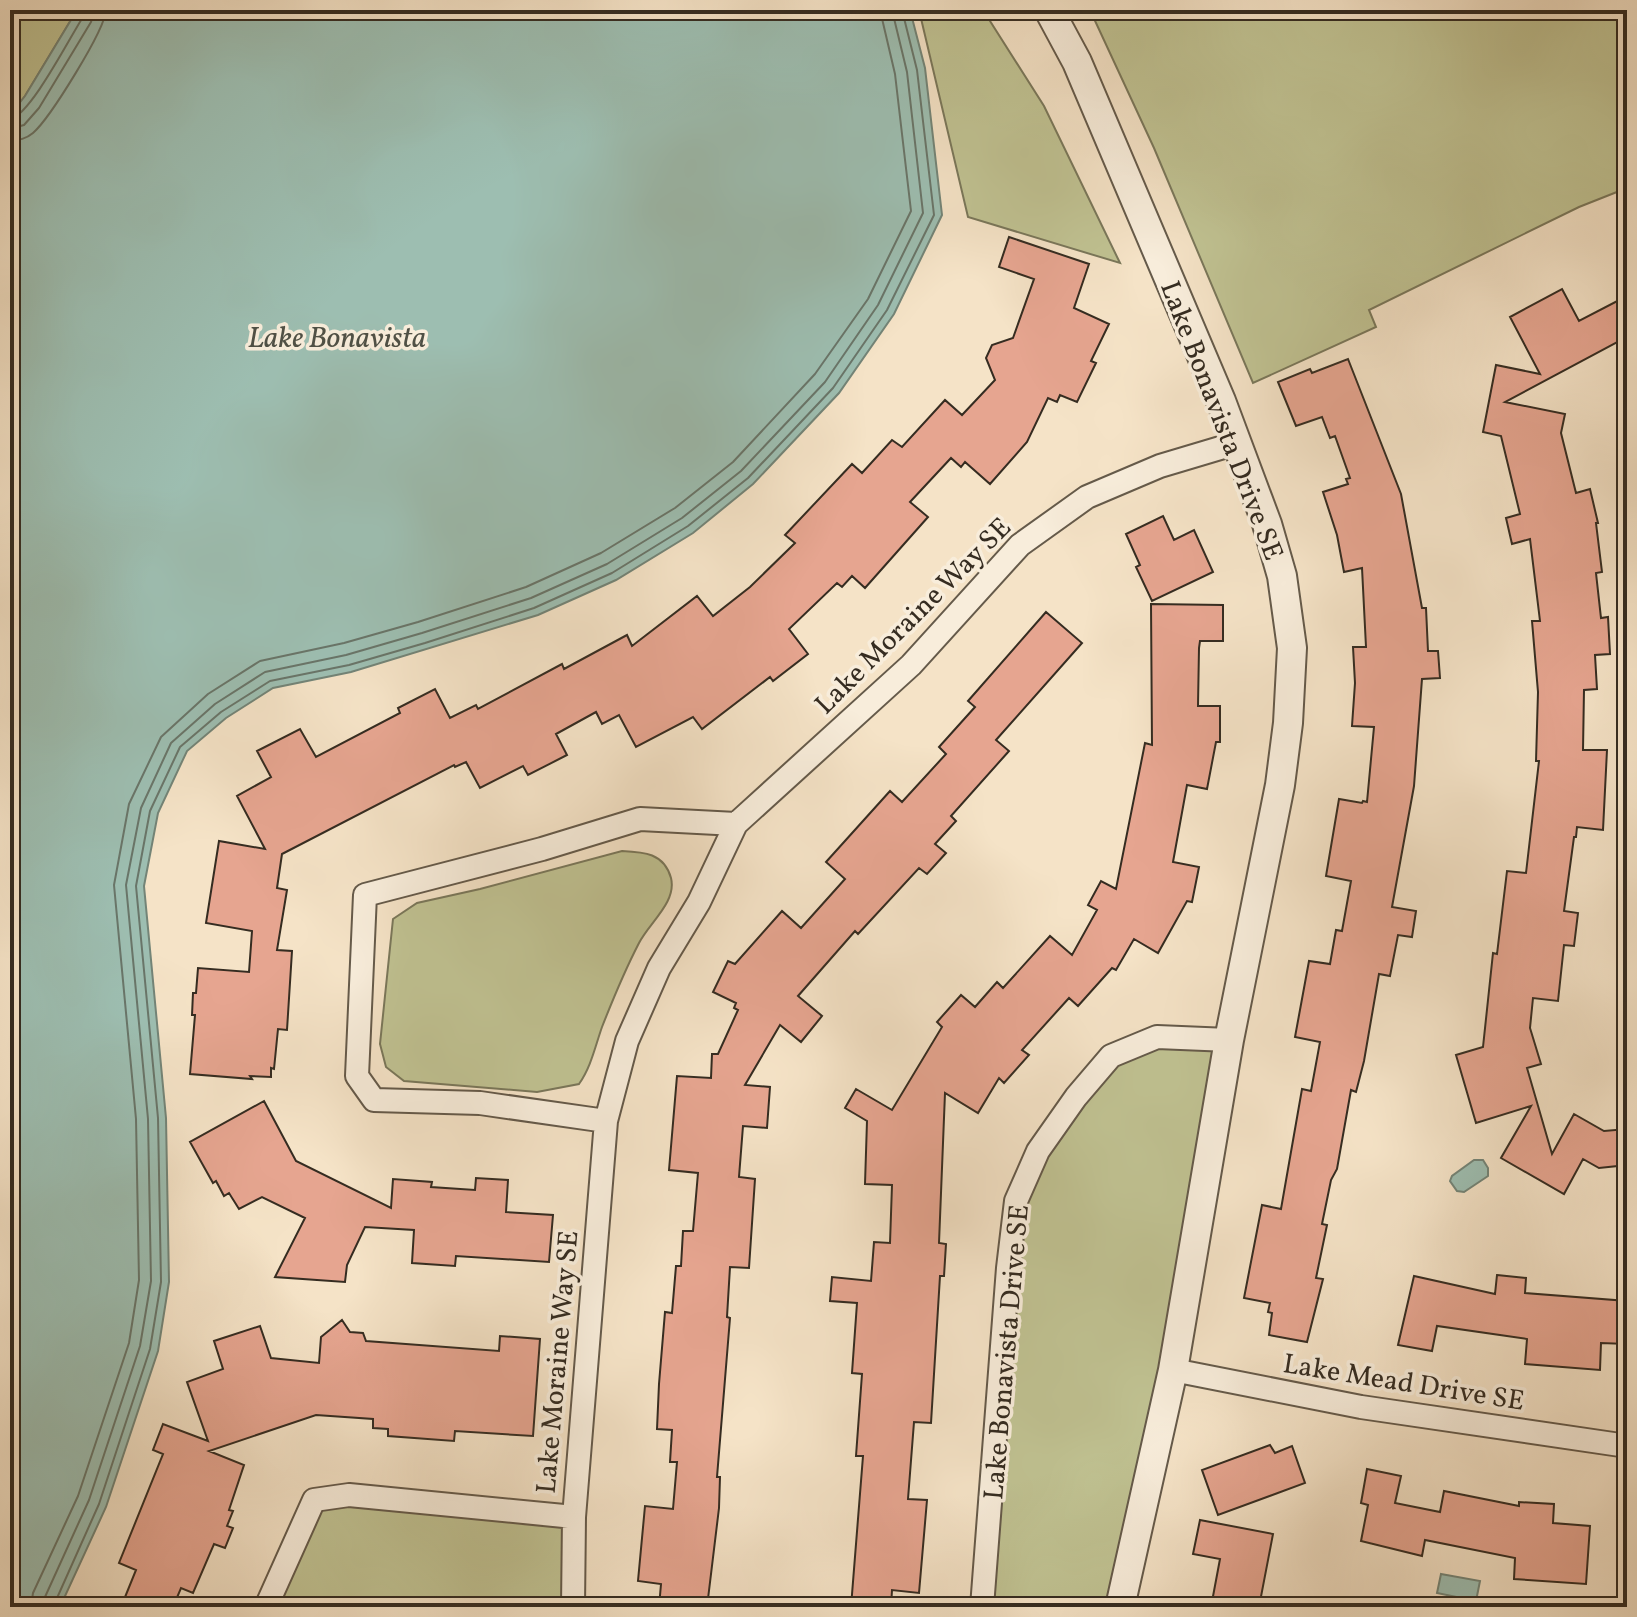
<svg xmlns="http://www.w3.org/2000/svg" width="1637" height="1617" font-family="Vollkorn,serif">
<rect width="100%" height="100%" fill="#f5e3c7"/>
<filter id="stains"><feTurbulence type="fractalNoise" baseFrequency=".0025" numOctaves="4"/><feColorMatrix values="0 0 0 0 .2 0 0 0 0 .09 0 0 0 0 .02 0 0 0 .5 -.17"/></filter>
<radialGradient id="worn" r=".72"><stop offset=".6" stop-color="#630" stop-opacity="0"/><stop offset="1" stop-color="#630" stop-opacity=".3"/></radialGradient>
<path fill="#c0c292" stroke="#7a775a" stroke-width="2" d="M10 10H77L25 96 10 115Z
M919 10H983L1044 106 1120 263 968 217Z
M1090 10H1627V188L1579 207 1369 310 1376 327 1253 383 1154 148Z
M622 851C644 852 664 853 671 878 677 902 649 923 639 943 625 970 613 999 602 1027 595 1047 591 1067 579 1084L537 1092 404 1081 386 1067 380 1044 393 919 417 903 480 889Z
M1157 1037 1229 1040 1120 1607H982L1016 1201 1111 1056Z
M314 1500 574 1517 573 1607H266Z"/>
<path fill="#9dbeb1" stroke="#738477" stroke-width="2" d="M77 10H910L925 68 942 215 894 314 839 393 753 484 693 533 616 580 538 615 351 672 273 688 226 718 187 751 158 813 144 886 166 1118 169 1282 158 1351 106 1507 60 1607H10V115L25 96Z
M1474 1160H1483L1488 1168V1176L1464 1192 1457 1191 1450 1181 1452 1176Z
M1441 1574 1480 1581 1476 1601 1437 1593Z"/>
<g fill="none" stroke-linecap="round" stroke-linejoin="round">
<path stroke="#697569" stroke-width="2" d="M10 119C30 116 70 37 83 17L84 10
M10 129 24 125 39 108 91 22 94 10
M10 141C19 140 26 139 33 133 50 118 105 30 106 10
M31 1607 33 1593 78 1496 129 1343 139 1280 136 1119 114 885 129 804 161 737 208 694 260 661 344 643 418 622 526 587 601 553 675 508 733 462 815 374 868 299 911 211 895 74 880 10
M43 1607 45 1597 89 1500 140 1346 151 1281 148 1119 126 885 141 808 171 743 215 704 265 672 346 655 422 633 531 598 607 564 682 518 741 471 825 382 878 305 923 213 907 72 892 10
M53 1607 99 1504 150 1349 161 1282 158 1118 136 886 150 811 180 747 221 712 270 681 349 665 425 643 534 608 612 573 688 526 748 478 833 388 887 310 934 215 917 70 902 10"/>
</g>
<path fill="#e6a590" stroke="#352c21" stroke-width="2" d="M1009 237 1089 264 1074 308 1109 324 1091 361 1096 363 1077 402 1060 395 1057 402 1048 398 1027 442 990 484 965 462 961 467 951 458 910 502 928 517 865 588 852 576 842 587 837 583 789 629 808 654 773 681 770 677 702 729 693 717 636 747 619 715 602 724 596 712 556 734 567 755 528 775 523 766 480 788 466 762 455 767 454 765 282 854 277 888 287 890 277 950 292 951 287 1030 278 1029 274 1069 271 1068V1077L250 1076 252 1079 190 1074 195 1015H192L193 993H196L198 968 249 972 252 931 206 923 219 841 265 849 237 796 271 777 257 751 300 729 316 757 400 713 398 708 435 689 450 718 476 705 478 709 562 664 564 669 627 635 632 646 697 596 713 616 750 587 795 543 785 535 852 464 862 473 892 440 902 447 945 400 962 415 995 380 986 358 992 345 1013 338 1034 279 999 267Z
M1562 289 1579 321 1627 296V337L1505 402 1565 414 1561 433 1576 493 1590 489 1598 523H1596L1602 572 1596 573 1601 618 1608 617 1610 654 1595 655 1597 689 1584 690 1583 750H1607L1603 830 1577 827 1576 837H1574L1564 911 1578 913 1574 946 1564 945 1558 1001 1533 998 1530 1028 1541 1064 1527 1068 1552 1154 1574 1114 1604 1131 1627 1129V1165L1599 1168 1583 1159 1564 1194 1501 1158 1531 1106 1476 1123 1456 1055 1483 1047 1493 953 1497 954 1507 871 1526 873 1539 761H1536L1538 692 1532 621H1540L1530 539 1512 544 1506 518 1520 514 1501 436 1483 432 1496 365 1540 374 1510 317Z
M1348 359 1401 494 1422 608H1426L1428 651H1438L1440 678 1422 679 1414 786 1392 907 1416 911 1412 937 1398 935 1390 976 1379 974 1364 1061 1356 1092 1351 1090 1337 1169 1331 1180 1322 1224 1327 1225 1316 1278 1323 1279 1307 1342 1269 1335 1272 1313 1268 1312 1270 1303 1244 1298 1262 1205 1281 1209 1302 1089 1311 1091 1320 1042 1295 1037 1309 961 1330 964 1336 930 1342 931 1351 881 1326 876 1339 799 1362 803 1363 801 1367 802 1374 727 1352 726 1355 683 1353 647H1366L1362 568 1344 572 1337 535 1323 492 1348 484 1346 479 1350 478 1335 436 1330 438 1322 417 1296 426 1278 382 1310 369 1312 373Z
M1163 516 1174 540 1194 530 1213 572 1152 601 1136 567 1140 565 1126 534Z
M1151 604 1223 605V641H1200L1199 648 1198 706H1220V742H1216L1207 789 1187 785 1173 862 1199 867 1192 902 1187 901 1158 953 1134 939 1116 970 1112 968 1078 1006 1069 998 1022 1050 1029 1055 1004 1083 999 1078 978 1113 945 1093 939 1243 946 1244 944 1276H940L931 1423 914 1422 908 1499 927 1500 919 1593 892 1590 891 1607H851L863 1456H856L862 1374 852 1373 857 1303 830 1301 832 1277 871 1281 874 1242 890 1243 892 1185 865 1184 867 1121 845 1108 856 1089 892 1110 942 1027 937 1022 961 995 975 1007 997 982 1003 988 1050 936 1072 955 1097 910 1088 905 1101 881 1116 889 1145 743 1152 745Z
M1046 612 1082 643 996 740 1009 751 951 816 956 821 935 844 946 853 927 874 919 868 858 934 855 931 798 996 822 1016 801 1042 780 1025 745 1085 770 1087 767 1128 743 1126 739 1177 755 1179 749 1268 730 1267 727 1317 730 1318 717 1477H720L719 1508 707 1607H659L661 1584 638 1581 645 1506 673 1509 677 1462H670L672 1430 657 1429 659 1384 665 1312 672 1313 676 1266H681L683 1231H693L698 1173 669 1170 677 1076 711 1078 712 1054H718L738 1010 734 1008 736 1003 713 992 728 961 735 964 782 911 801 928 845 879 826 862 890 791 902 802 946 754 939 747 975 707 968 701Z
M264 1101 296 1161 391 1208 393 1179 432 1182 431 1187 475 1190 476 1178 508 1180 506 1212 553 1215 549 1262 456 1256 455 1266 412 1263 414 1230 365 1227 347 1265 345 1282 275 1277 305 1218 262 1197 239 1209 229 1193 224 1196 216 1181 213 1183 190 1142Z
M1497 1275 1526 1278 1525 1293 1627 1301V1344L1601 1343 1600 1370 1525 1364 1527 1339 1437 1326 1432 1351 1398 1345 1414 1276 1495 1294Z
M342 1320 350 1332 363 1333 366 1341 499 1351 500 1336 540 1339 533 1436 455 1431 454 1441 388 1436V1429L373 1428V1419L316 1415 209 1451 244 1465 229 1510 233 1511 227 1526 233 1528 225 1548 214 1544 193 1593 181 1588 173 1607H121L136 1570 119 1563 163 1454 153 1450 163 1424 208 1441 187 1382 223 1369 214 1341 260 1326 271 1358 319 1363 321 1337Z
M1270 1445 1275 1453 1292 1446 1305 1483 1218 1515 1202 1470Z
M1367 1469 1401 1476 1395 1503 1440 1512 1444 1491 1519 1506V1502L1554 1504 1553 1523 1590 1526 1586 1584 1514 1579 1515 1558 1425 1540 1422 1556 1361 1541 1368 1505 1361 1503Z
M1200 1520 1273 1534 1259 1607H1211L1220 1559 1193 1554Z"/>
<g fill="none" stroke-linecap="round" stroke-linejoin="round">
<g stroke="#655a4a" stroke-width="26">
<path id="minor" d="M606 1121 480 1103 374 1100 357 1076 365 895 542 849 640 819 736 824
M1173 1370 1361 1407 1627 1446
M266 1607 314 1500 349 1495 574 1517
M573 1607 574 1517 606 1121 627 1041 659 968 699 902 736 824 911 665 1020 545 1087 497 1160 466 1237 443
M982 1607 1008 1268 1016 1201 1038 1151 1076 1097 1111 1056 1157 1037 1229 1040"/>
</g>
<g stroke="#655a4a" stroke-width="32">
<path id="tertiary" d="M1049 10 1077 62 1221 401 1267 524 1282 576 1292 648 1288 723 1280 785 1229 1040 1173 1370 1120 1607"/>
</g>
<use href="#minor" stroke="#f8eddb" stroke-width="22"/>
<use href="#tertiary" stroke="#f8eddb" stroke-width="28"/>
</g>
<g text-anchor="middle" stroke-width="7" stroke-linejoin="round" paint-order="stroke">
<g font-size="28" fill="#352c21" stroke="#f8eddb">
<text transform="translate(1223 420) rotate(69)" y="10">Lake Bonavista Drive SE</text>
<text transform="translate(912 615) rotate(-45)" y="10">Lake Moraine Way SE</text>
<text transform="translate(1005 1352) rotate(-85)" y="10">Lake Bonavista Drive SE</text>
<text transform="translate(556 1362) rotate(-85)" y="10">Lake Moraine Way SE</text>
<text transform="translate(1404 1381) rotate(9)" y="10">Lake Mead Drive SE</text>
</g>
<g font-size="30" font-style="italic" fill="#4f5045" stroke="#f8eddb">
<text x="337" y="347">Lake Bonavista</text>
</g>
</g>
<rect width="1637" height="1617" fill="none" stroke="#f5e3c7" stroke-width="40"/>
<rect x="12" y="12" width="1613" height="1593" fill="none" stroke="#352c21" stroke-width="4"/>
<rect x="20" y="20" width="1597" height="1577" fill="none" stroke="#352c21" stroke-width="2"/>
<rect width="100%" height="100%" filter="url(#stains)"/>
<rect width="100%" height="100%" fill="url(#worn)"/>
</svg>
